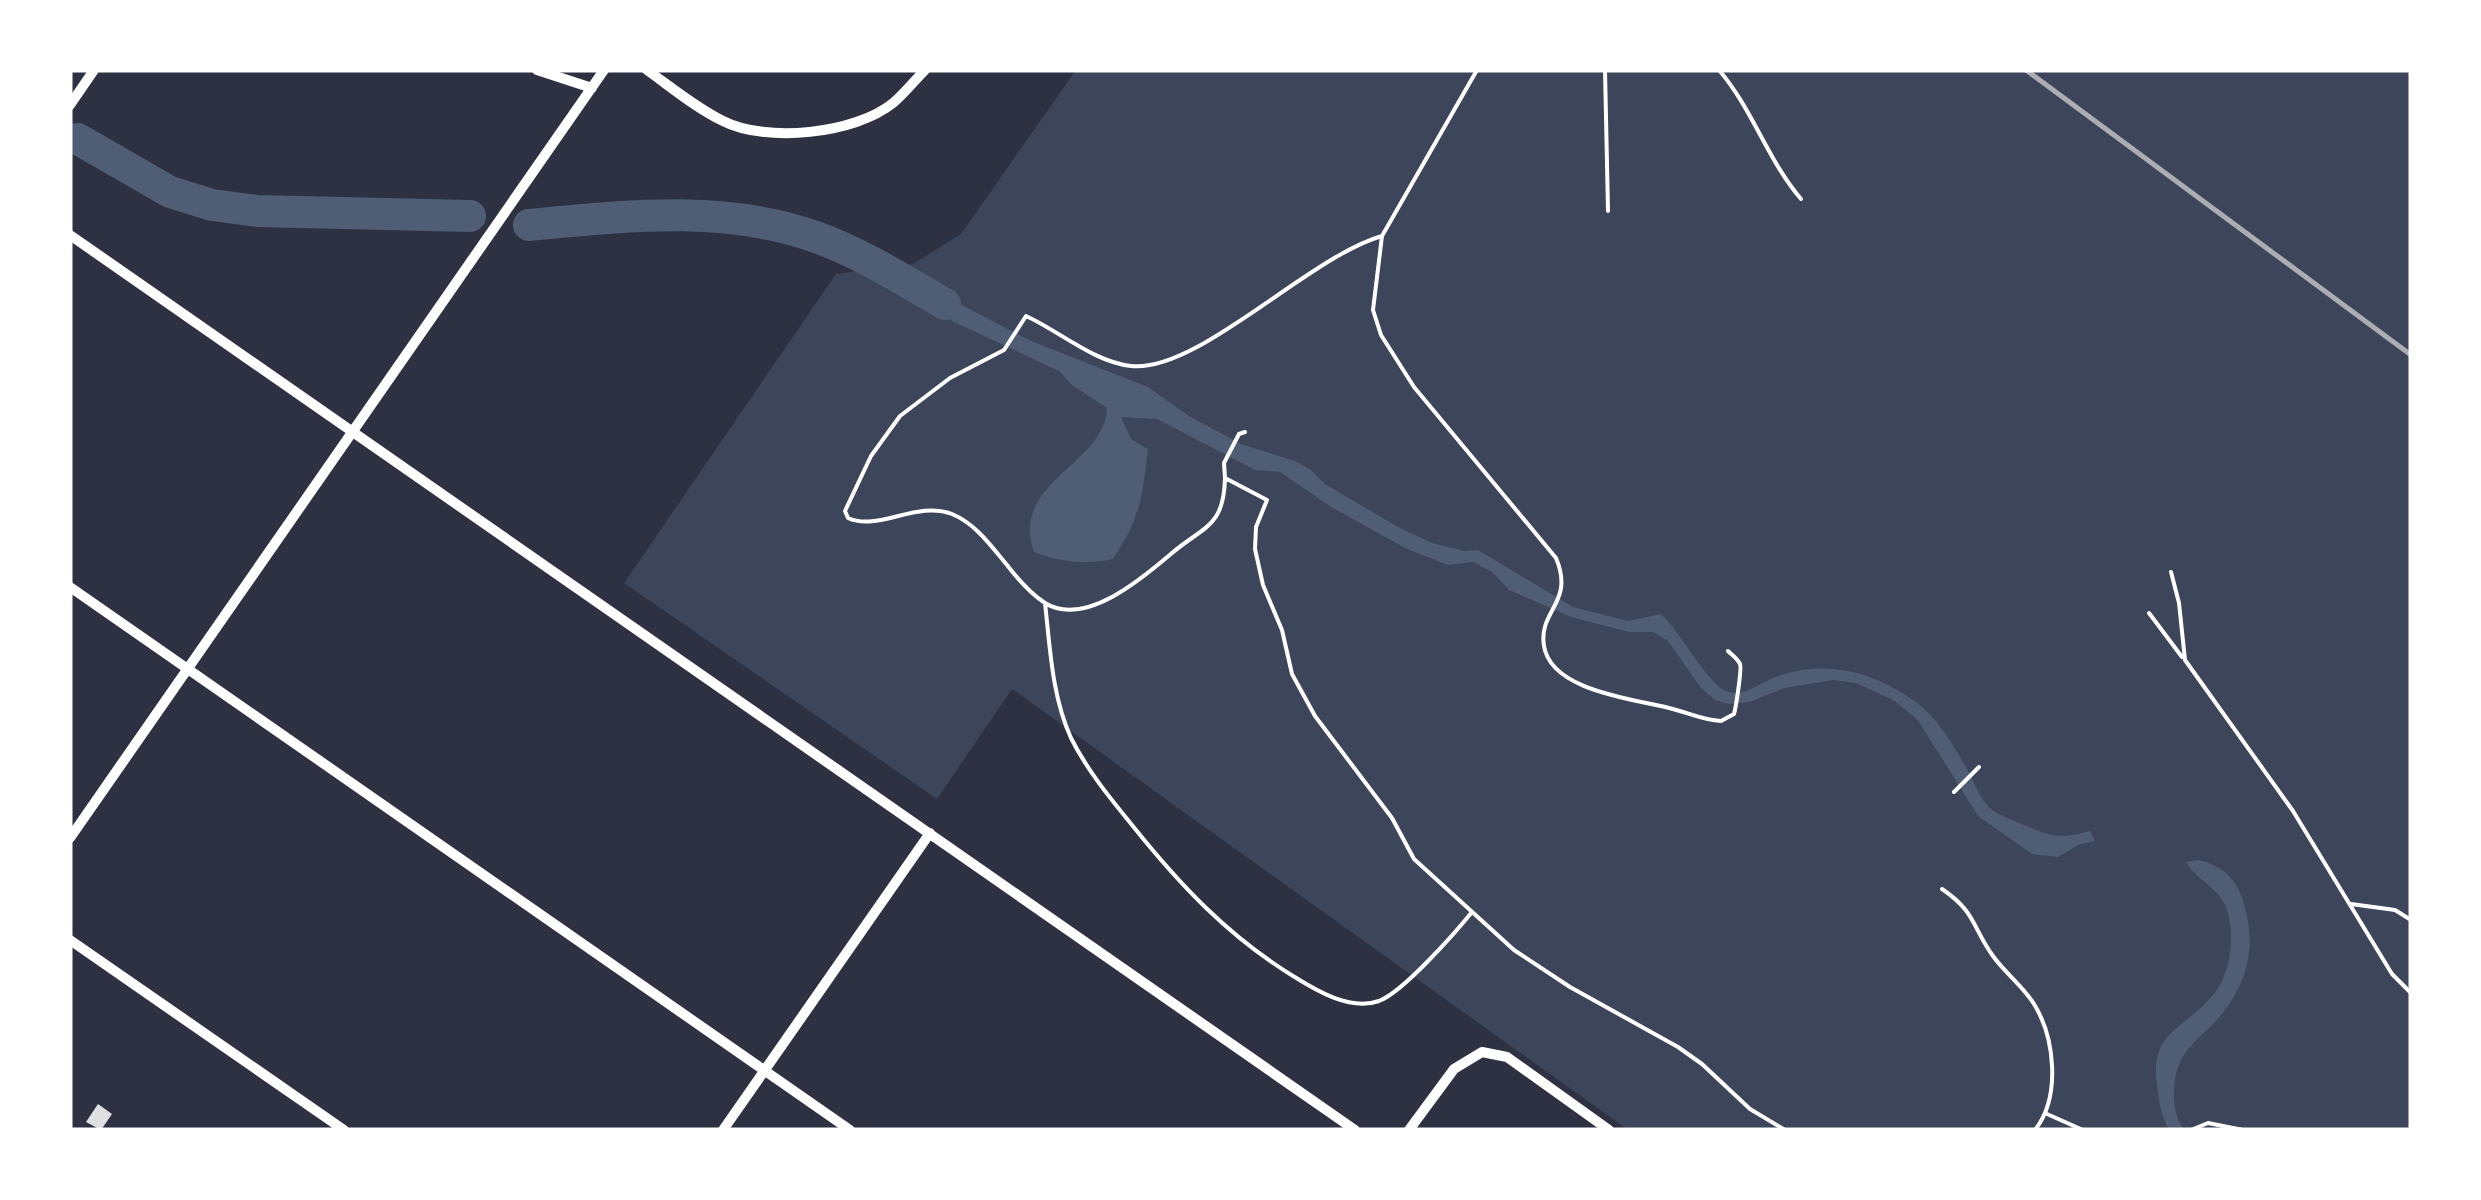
<svg xmlns="http://www.w3.org/2000/svg" width="2481" height="1200" font-family="'Alegreya Sans',sans-serif">
<rect width="100%" height="100%" fill="#2d3142"/>
<path fill="#3c4559" d="M1076 70H2411V1130H1628L1012 689 937 799 624 583 836 274 913 264 961 234Z"/>
<path fill="#4f5d75" d="M918 272 956 302 1031 341 1148 387 1189 416 1241 444 1295 461 1311 470 1325 484 1398 527 1432 543 1464 551 1478 550 1573 607 1628 621 1661 614C1679 630 1707 682 1724 690 1742 699 1756 685 1773 678 1822 659 1869 670 1910 698 1936 715 1952 742 1967 769 1974 781 1979 798 1990 808 1999 816 2013 820 2024 825 2051 837 2062 839 2090 831L2095 841 2078 845 2058 857 2032 854 1978 816 1917 719 1893 700 1856 683 1834 680 1784 688 1750 702 1728 704 1715 700 1701 688 1668 641 1653 632H1629L1571 617 1509 590 1492 572 1473 562 1448 565 1405 548 1331 507 1280 472 1255 470 1157 419 1121 417 1131 439 1148 449C1142 498 1141 517 1113 559 1089 565 1056 562 1034 552 1009 482 1106 464 1107 408L1072 385 1059 371 954 322 903 288Z
M2198 860C2224 866 2237 879 2244 904 2255 941 2250 974 2228 1006 2204 1041 2174 1045 2174 1094 2174 1106 2176 1119 2184 1130H2169C2161 1115 2159 1103 2157 1086 2149 1031 2184 1030 2213 995 2231 974 2236 933 2226 907 2218 887 2196 880 2186 862Z"/>
<g fill="none" stroke-linecap="round" stroke-linejoin="round">
<path stroke="#4f5d75" stroke-width="32" d="M78 139 170 192 212 205 257 211 470 216
M529 225C625 216 723 204 816 237 861 253 903 280 945 304"/>
</g>
<path fill="#e0e0e3" d="M98 1104 112 1114 101 1130 86 1122Z"/>
<g fill="none" stroke-linecap="round" stroke-linejoin="round">
<path stroke="#fff" stroke-width="4" d="M1477 70 1382 236 1373 310 1381 335 1414 387 1556 558C1575 603 1538 610 1544 646 1551 691 1634 699 1669 708 1687 712 1702 720 1721 721L1734 714C1736 707 1742 668 1740 664 1737 658 1732 655 1728 651
M1605 70 1608 211
M1719 70C1753 110 1767 159 1801 199
M1382 236C1308 257 1198 373 1131 366 1094 362 1059 331 1026 316L1004 350 950 378 900 416 871 456 845 511 848 518C878 532 917 500 952 514 976 524 991 546 1007 565 1017 578 1031 594 1045 603 1085 628 1144 577 1172 553 1204 526 1224 527 1225 478L1267 500 1256 527 1255 549 1263 585 1282 630 1292 674 1315 716 1392 818 1414 859 1514 950 1570 987 1678 1047 1702 1064 1750 1109 1785 1130
M1225 478 1224 463 1239 434 1245 432
M2171 572 2179 603 2185 660 2293 811 2392 974 2411 993
M1045 603C1050 647 1052 697 1071 738 1087 770 1110 798 1132 825 1180 885 1228 936 1293 976 1317 991 1350 1011 1379 1001 1403 992 1455 933 1472 912
M2149 613 2182 657
M1954 792 1979 767
M1942 889C1976 912 1972 927 1993 956 2005 973 2023 986 2034 1004 2055 1038 2061 1097 2035 1130
M2351 904 2395 910 2411 920
M2047 1114 2083 1130
M2191 1130 2208 1123 2243 1130"/>
<path stroke="#fff" stroke-width="10" d="M537 70 592 88
M647 70C671 87 696 108 723 121 766 143 855 134 893 103 904 94 914 81 925 70
M70 105 94 70
M70 235 1355 1130
M70 587 850 1130
M70 838 604 70
M70 940 344 1130
M723 1130 930 833
M1409 1130 1454 1069 1482 1052 1507 1057 1609 1130"/>
<path stroke="#abadb3" stroke-width="5" d="M2026 70 2411 355"/>
</g>
<rect width="2481" height="1200" fill="none" stroke="#ffffff" stroke-width="145"/>
</svg>
